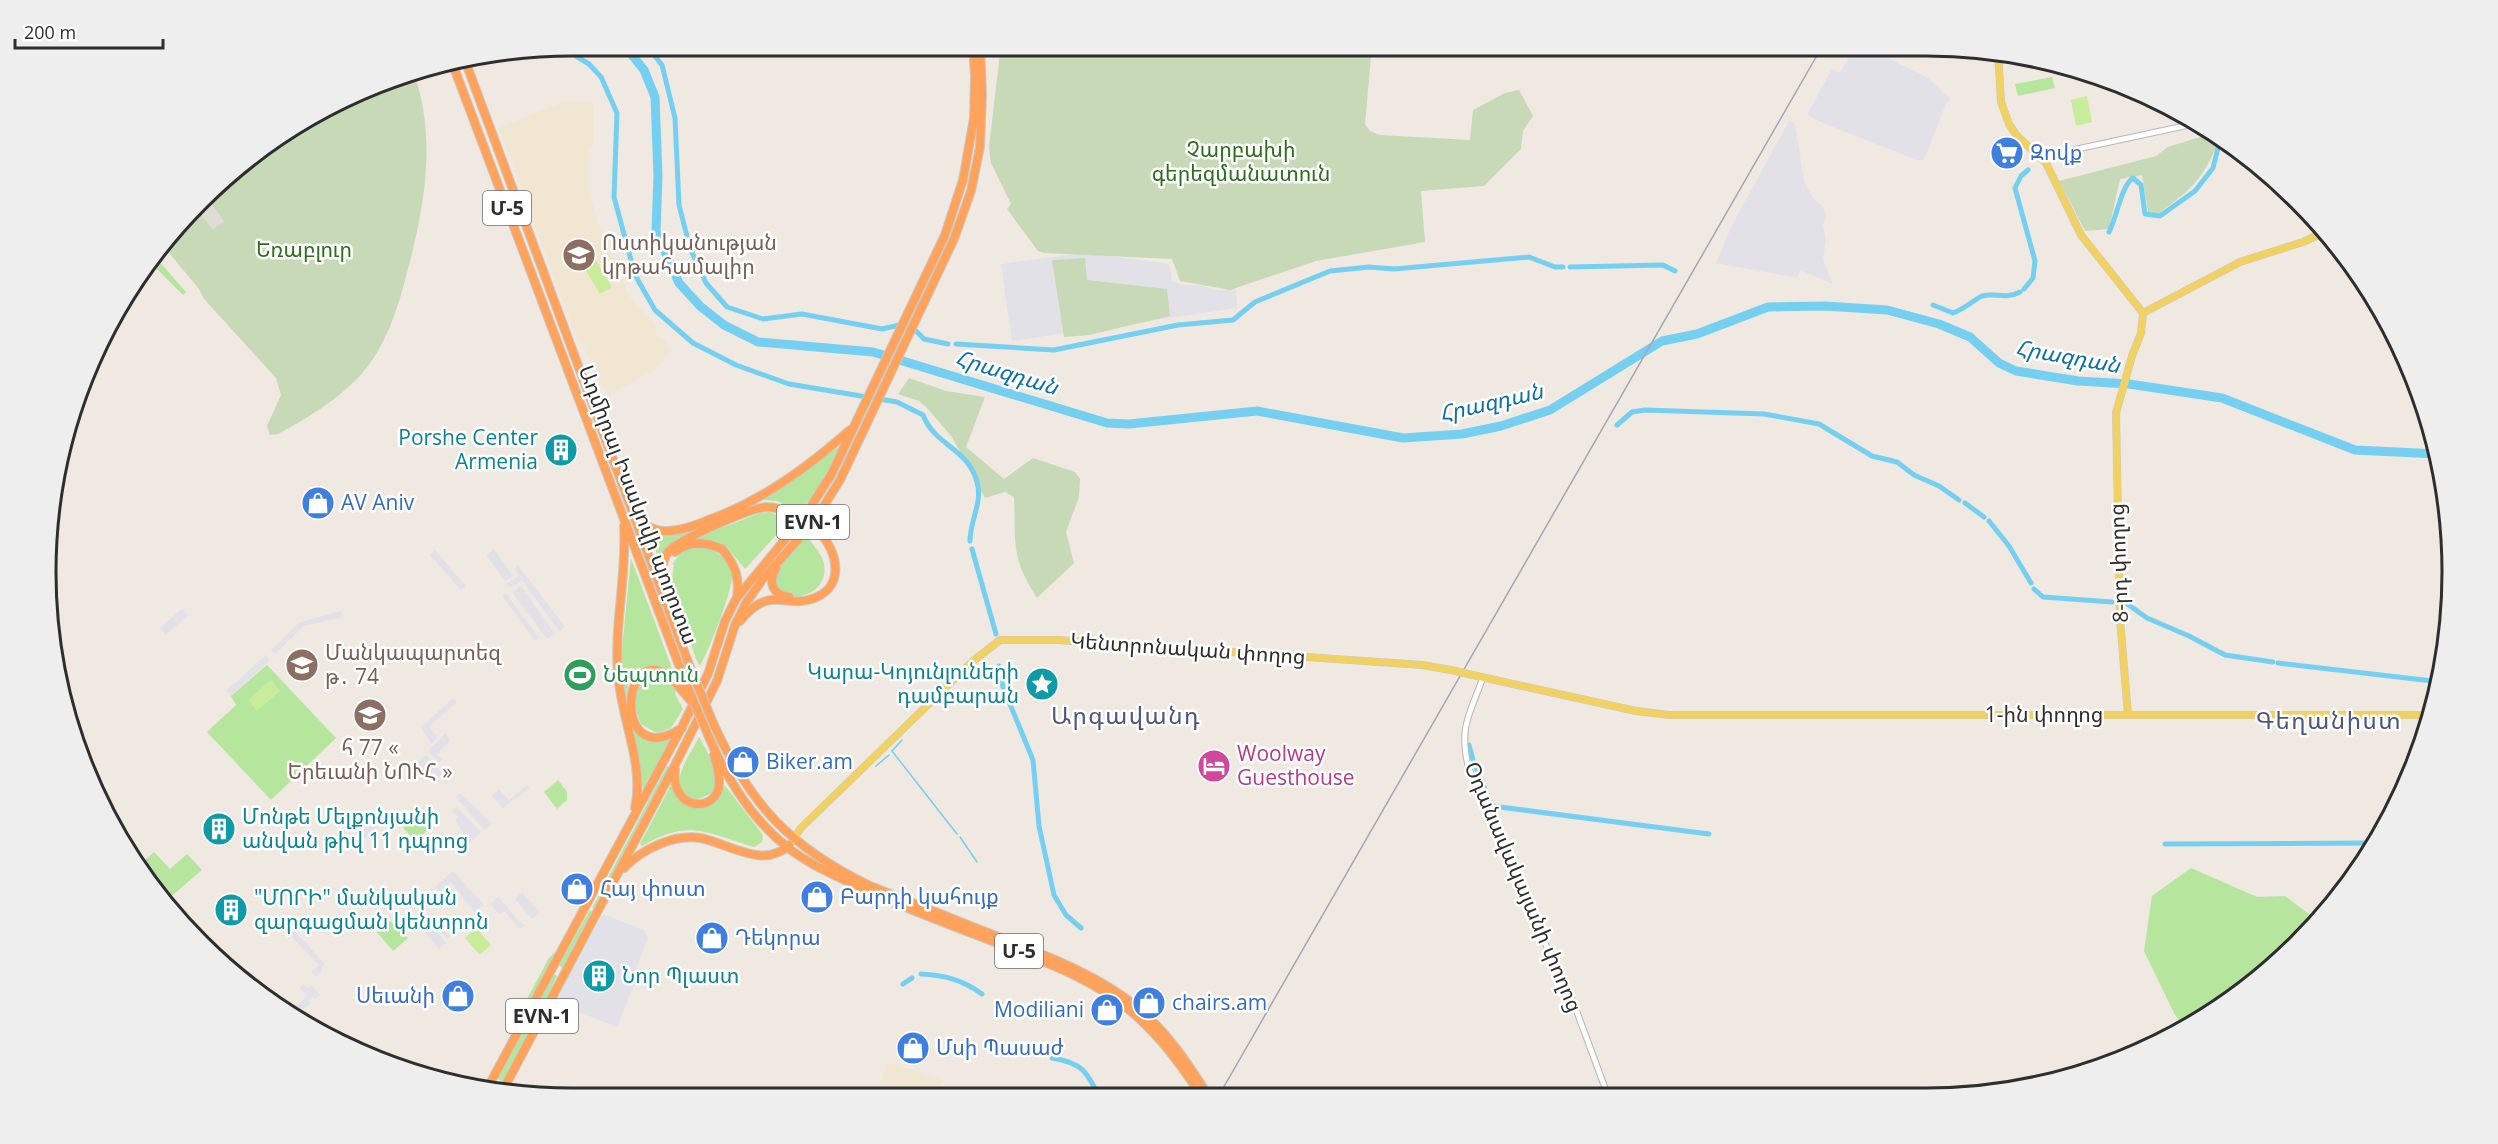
<svg xmlns="http://www.w3.org/2000/svg" width="2498" height="1144" font-family="'Open Sans','Noto Sans Armenian',sans-serif">
<rect width="100%" height="100%" fill="#efe9e1"/>
<path fill="#e3e1e8" d="M1705 45H1792L1791 49 1721 50 1705 48Z
M1856 45H1870L1877 49 1891 60 1928 78 1951 100 1946 103 1924 160H1917L1823 123 1807 115 1832 69 1840 73Z
M1789 121 1795 124 1804 181 1813 198 1823 207 1826 216 1823 225 1826 240 1823 259 1833 284 1800 270 1797 278 1716 263 1732 225Z
M1082 253 1166 263 1170 266 1172 281 1181 285H1200L1214 290 1236 289 1237 308 1012 341 1001 264Z
M494 549 513 576 505 581 486 555Z
M435 550 466 586 461 590 430 555Z
M518 565 565 627 559 631 522 580 510 588 507 584 519 575 514 569Z
M521 586 555 634 547 639 512 592Z
M506 593 539 638 535 641 502 596Z
M182 609 188 615 166 635 160 628Z
M341 611 343 617 304 626 275 654 271 650 300 622Z
M266 655 270 660 231 696 226 691Z
M453 698 457 702 429 727 438 738 431 744 421 727Z
M445 733 451 740 437 754 442 760 439 763 428 751Z
M426 755 449 781 445 784 434 772 426 779 414 765Z
M527 785 530 788 503 808 492 796 499 789 509 800Z
M460 793 492 823 484 830 456 797Z
M457 807 481 832 458 855 451 848 464 835 455 820 458 817 452 811Z
M370 819 377 827 350 851 344 843Z
M453 871 484 905 475 913 451 882 439 892 435 887Z
M522 892 540 912 532 919 515 899Z
M498 897 521 923 526 925 520 929 504 911 499 914 490 904Z
M603 914 644 930 648 938 634 975 635 982 617 1027 554 1002Z
M443 918 451 927 447 931 451 936 447 939 439 930 437 932 446 943 439 949 425 933Z
M291 927 324 963 321 972 316 977 311 972 319 965 286 931Z
M304 984 308 988 311 985 320 995 315 999 313 997 309 1001 311 1004 297 1013 292 1010 307 996 300 988Z"/>
<path fill="#f0e6d1" d="M565 101 593 102V146L588 151V187L603 239 620 271 628 295 655 325 656 335 666 341 670 352 654 370 609 395 597 377 599 375 573 328 499 128Z
M887 1062 942 1080 935 1098H875Z"/>
<path fill="#b6e59e" d="M2052 77 2055 88 2018 96 2015 84Z
M157 259 186 292 183 295 152 264Z
M843 444 812 498 798 511 777 501 761 500Z
M769 512 779 515 788 522 745 569 725 545 695 538 760 513Z
M689 532 675 540 659 560 650 534 667 536Z
M807 535C812 545 822 553 824 564 828 585 809 600 788 596 784 595 779 591 776 589 773 561 789 554 807 535Z
M696 546C710 546 728 556 732 572 735 585 708 653 700 666L696 659 671 587 674 565 672 564 681 553Z
M631 558 674 674C662 662 636 663 629 682 627 687 628 695 626 700L622 673V649Z
M267 665 336 738 271 800 207 732 236 705 231 696Z
M656 674 668 681 676 690 675 694 683 709 671 728 657 733 641 724C632 705 632 680 656 674Z
M634 727C644 740 654 743 670 740L643 789 632 728Z
M699 737C709 753 721 776 711 793 704 797 695 802 688 797 666 785 692 752 699 737Z
M667 766 669 767 595 909 592 908Z
M558 780 567 792V800L557 809 544 792Z
M671 785 678 799 694 806 721 791 723 785 726 787 763 835 762 842 754 847C707 833 689 818 642 846L640 844Z
M412 819 421 821 428 830 420 837 422 840 418 844 403 828Z
M154 852 170 869 187 854 202 870 168 899 140 865Z
M2191 868 2257 897 2285 896 2317 920 2247 990 2183 1027 2174 1013 2144 951 2152 896Z
M590 910 594 912 563 969 559 965Z
M390 921 408 938 393 951 377 932Z
M559 948 519 1021 518 1017 520 1012 549 958Z
M554 974 557 976 540 1013 503 1082 498 1079Z"/>
<path fill="#c8d9b8" d="M1001 45H1372L1365 124 1370 131 1379 135 1470 140 1473 110 1505 93 1519 90 1533 116 1523 131 1521 149 1484 186 1421 191 1425 242 1316 261 1230 290 1180 281 1172 259 1045 253 1038 251 1007 209 1011 204 991 163 989 147Z
M413 71C437 136 425 204 408 269 398 308 386 349 357 379 334 402 306 419 278 434L270 435 267 426 281 395 276 378 204 299 199 289 165 248 225 176 309 115 402 73Z
M2216 132 2228 142 2216 147C2201 183 2187 192 2158 214L2148 212 2142 175 2120 179 2109 229 2085 231 2059 181 2156 156 2168 147Z
M1085 258 1087 280 1167 289 1170 316 1089 335 1064 337 1052 260Z
M909 378 946 391 985 397 966 447 1004 479 1033 458 1075 472 1080 479 1079 497 1066 532 1074 563 1037 598C1010 556 1016 543 1014 497L1005 492 985 498 952 437 926 407 919 401 898 394Z"/>
<path fill="#c9ec9a" d="M2087 96 2092 122 2076 126 2071 100Z
M595 259 612 287 600 294 583 266Z
M271 680 280 691 257 711 248 700Z
M476 928 491 945 480 955 465 938Z"/>
<path fill="#dfdcd8" d="M207 198 224 221 213 230 198 211 194 213Z"/>
<g fill="none" stroke-linecap="round" stroke-linejoin="round">
<path stroke="#75cff0" stroke-width="1.5" d="M902 740 892 751 957 834
M876 766 889 755
M960 837 977 862"/>
<path stroke="#75cff0" stroke-width="5" d="M646 45 662 65 675 118 679 205 690 248 706 283 727 307 763 319 802 314 882 329 904 324 913 328 924 339 948 344
M561 47 589 64 601 77 617 113 614 197 635 275 655 310 693 343 736 365 789 384 897 402 923 415C935 446 968 448 977 482 983 502 970 520 970 541
M2109 232C2117 217 2121 186 2133 178L2141 185 2145 214 2160 216 2195 191 2213 168 2218 148
M1570 267 1663 265 1675 271
M2024 289 2033 278 2035 261 2015 188 2021 176 2028 170
M1933 305 1953 313C1965 309 1975 299 1982 296 1995 292 2005 300 2020 292
M956 344 1054 350 1178 325 1233 320 1255 302 1330 271 1369 267 1394 269 1529 257 1555 267H1563
M1617 425 1632 412 1645 410 1764 414 1819 424 1872 456 1897 462 1914 475 1939 486 1959 500
M1965 503 1984 517
M1989 521 2009 546 2031 583
M972 549 996 634
M2034 589 2043 597 2112 602
M2126 603 2147 618 2189 636 2225 655 2273 662
M2278 663 2441 682
M999 666 1003 687 1033 760 1039 826 1054 895 1066 915 1081 928
M1469 745 1473 760 1492 806 1709 834
M2165 844 2373 843
M921 974C944 975 963 980 982 994
M903 984 912 978
M1052 1058C1082 1063 1087 1071 1099 1097"/>
<path stroke="#75cff0" stroke-width="9" d="M624 45 644 70 655 97 658 176 656 231 679 283 700 306 724 325 758 342 873 352 1107 423 1129 424 1257 411 1403 438 1462 434 1501 426 1550 410 1662 341 1697 334 1768 307 1825 306 1887 310 1939 324 1970 337 1999 363 2016 371 2078 381 2129 384 2222 398 2355 450 2438 454"/>
<g stroke="#b4b7c1" stroke-width="7">
<path id="minor" d="M2040 157 2198 123
M1483 677C1470 715 1459 724 1468 766L1515 880 1574 1004 1608 1096"/>
</g>
<g stroke="#c9c9c9" stroke-width="8">
<path id="major" d="M1998 52 2001 102 2009 124 2017 136 2046 163 2081 235 2143 313 2141 333 2132 356 2116 413 2120 619 2128 715
M2143 313 2240 262 2303 242 2325 232
M1477 676 1636 711 1669 715H2431
M793 839 801 828 973 661 1000 640H1058L1422 665 1451 670"/>
</g>
<g stroke="#c9c9c9" stroke-width="10">
<path id="highway" d="M466 63 691 670
M453 65 685 681
M636 521C645 525 655 532 666 531 681 531 697 525 711 519 763 500 808 467 850 430
M624 526C627 575 614 625 618 672 620 717 645 763 635 808
M675 552C689 540 706 542 722 549 735 565 740 577 737 597
M776 568C768 582 772 595 789 597
M660 581C662 571 662 559 669 551 680 539 750 508 766 507 776 507 785 510 792 516
M740 621C747 613 755 604 766 601 779 597 794 604 808 600 846 591 840 552 817 530
M680 688C623 618 606 777 682 728
M714 725C751 806 790 847 870 886 914 903 957 921 1001 938 1049 957 1098 975 1138 1008 1168 1033 1189 1065 1209 1097
M708 735C725 775 751 818 786 846 805 862 830 873 853 884 902 908 954 926 1005 946 1043 961 1081 975 1115 999 1152 1025 1178 1060 1202 1097
M675 769C670 813 719 813 719 783 720 774 716 763 714 755
M624 868C642 849 674 834 700 838 728 843 764 870 789 845
M486 1091 682 727 708 674 725 621 736 599 806 514 831 475 945 235 963 180 974 118 975 76 973 45
M502 1092 675 765 717 681 735 625 746 603 762 580 815 520 840 480 954 239 971 191 980 147 982 94 980 45"/>
</g>
<use href="#minor" stroke="#fff" stroke-width="5"/>
<use href="#major" stroke="#f2d163" stroke-width="7"/>
<use href="#highway" stroke="#ffa35c" stroke-width="8"/>
<path stroke="#a3a6b8" stroke-width="1.5" d="M1218 1097 1823 45"/>
<g stroke="#c9c9c9" stroke-width="8" stroke-linecap="butt">
<path id="major-bridge" d="M1451 670 1477 676"/>
</g>
<g stroke="#c9c9c9" stroke-width="10" stroke-linecap="butt">
<path id="highway-bridge" d="M795 513 817 530
M691 670 714 725
M685 681 708 735
M680 688 691 701"/>
</g>
<use href="#major-bridge" stroke="#f2d163" stroke-width="7"/>
<use href="#highway-bridge" stroke="#ffa35c" stroke-width="8"/>
</g>
<defs>
<g id="supermarket-disc" transform="scale(1.725)"><circle r="9.5" fill="#3f7fe0" stroke="#fff"/><path d="M-6-5.5h2.5l.6 2H6L4.5 2H-2.5L-4.4-4H-6ZM-1.5 3.2a1.3 1.3 0 1 0 .1 0ZM3 3.2a1.3 1.3 0 1 0 .1 0Z" fill="#fff"/></g>
<g id="university-disc" transform="scale(1.725)"><circle r="9.5" fill="#8d6e63" stroke="#fff"/><path d="M0-5L7-2L0 1L-7-2ZM-4 1L0 2.5L4 1V4Q0 6-4 4Z" fill="#fff"/></g>
<g id="building-disc" transform="scale(1.725)"><circle r="9.5" fill="#0f9aa8" stroke="#fff"/><path d="M-4-6H4V6H1V3H-1V6H-4ZM-2.5-4.3h1.7v1.8h-1.7ZM.8-4.3h1.7v1.8H.8ZM-2.5-1h1.7V.8h-1.7ZM.8-1h1.7V.8H.8Z" fill="#fff"/></g>
<g id="shop-disc" transform="scale(1.725)"><circle r="9.5" fill="#3f7fe0" stroke="#fff"/><path d="M-5-2.5h2.3a2.7 3.5 0 0 1 5.4 0H5L5.5 6h-11ZM-1.5-2.5h3a1.5 2.3 0 0 0-3 0Z" fill="#fff"/></g>
<g id="school-disc" transform="scale(1.725)"><circle r="9.5" fill="#8d6e63" stroke="#fff"/><path d="M0-5L7-2L0 1L-7-2ZM-4 1L0 2.5L4 1V4Q0 6-4 4Z" fill="#fff"/></g>
<g id="stadium-disc" transform="scale(1.725)"><circle r="9.5" fill="#2e9e5b" stroke="#fff"/><path d="M0-5a6.5 5 0 1 0 0 10a6.5 5 0 1 0 0-10ZM-3.5-1.8h7v3.6h-7Z" fill="#fff"/></g>
<g id="sight-disc" transform="scale(1.725)"><circle r="9.5" fill="#0f9aa8" stroke="#fff"/><path d="M0-6L1.8-2.2L6-1.7L2.9 1.2L3.7 5.4L0 3.3L-3.7 5.4L-2.9 1.2L-6-1.7L-1.8-2.2Z" fill="#fff"/></g>
<g id="hotel-disc" transform="scale(1.725)"><circle r="9.5" fill="#d1479c" stroke="#fff"/><path d="M-6-4.5h1.5V1H6V5H4.5V3h-9V5H-6ZM-4 0a1.8 1.8 0 1 1 3.6 0ZM.5 0V-2.5h3Q6-2.5 6 0Z" fill="#fff"/></g>
</defs>
<g fill-rule="evenodd">
<use href="#supermarket-disc" x="2007" y="153"/>
<use href="#university-disc" x="579" y="255"/>
<use href="#building-disc" x="561" y="450"/>
<use href="#shop-disc" x="318" y="503"/>
<use href="#school-disc" x="302" y="665"/>
<use href="#stadium-disc" x="580" y="675"/>
<use href="#sight-disc" x="1042" y="684"/>
<use href="#school-disc" x="370" y="715"/>
<use href="#shop-disc" x="743" y="762"/>
<use href="#hotel-disc" x="1214" y="766"/>
<use href="#building-disc" x="219" y="829"/>
<use href="#shop-disc" x="577" y="889"/>
<use href="#shop-disc" x="817" y="897"/>
<use href="#building-disc" x="231" y="910"/>
<use href="#shop-disc" x="712" y="938"/>
<use href="#building-disc" x="599" y="976"/>
<use href="#shop-disc" x="458" y="996"/>
<use href="#shop-disc" x="1149" y="1003"/>
<use href="#shop-disc" x="1107" y="1010"/>
<use href="#shop-disc" x="913" y="1048"/>
</g>
<g text-anchor="middle" stroke-width="5" stroke-linejoin="round" paint-order="stroke">
<g fill="#fff" stroke="#6d6d6d" stroke-width="1.5">
<rect x="483" y="191" width="48" height="34" rx="4.5"/>
<rect x="777" y="505" width="72" height="34" rx="4.5"/>
<rect x="995" y="934" width="48" height="34" rx="4.5"/>
<rect x="506" y="999" width="72" height="34" rx="4.5"/>
</g>
<g font-size="20" font-weight="bold" fill="#2e2e2e">
<text x="507" y="215">Մ-5</text>
<text x="813" y="529">EVN-1</text>
<text x="1019" y="958">Մ-5</text>
<text x="542" y="1023">EVN-1</text>
</g>
<g font-size="21" fill="#2c6e1b" stroke="#fff">
<text x="1241" y="157">Չարբախի<tspan x="1241" dy="24">գերեզմանատուն</tspan></text>
<text x="304" y="257">Եռաբլուր</text>
</g>
<g font-size="21" fill="#366cbe" stroke="#fff" text-anchor="start">
<text x="2030" y="160">Զովք</text>
<text x="341" y="510">AV Aniv</text>
<text x="766" y="769">Biker.am</text>
<text x="600" y="896">Հայ փոստ</text>
<text x="840" y="904">Բարդի կահույք</text>
<text x="735" y="945">Դեկորա</text>
<text x="435" y="1003" text-anchor="end">Սեւանի</text>
<text x="1172" y="1010">chairs.am</text>
<text x="1084" y="1017" text-anchor="end">Modiliani</text>
<text x="936" y="1055">Մսի Պասաժ</text>
</g>
<g font-size="21" fill="#785e54" stroke="#fff" text-anchor="start">
<text x="602" y="250">Ոստիկանության<tspan x="602" dy="24">կրթահամալիր</tspan></text>
<text x="325" y="660">Մանկապարտեզ<tspan x="325" dy="24">թ․ 74</tspan></text>
<text x="370" y="755" text-anchor="middle">հ 77 «<tspan x="370" dy="24">Երեւանի ՆՈՒՀ »</tspan></text>
</g>
<g font-size="21" fill="#0d838f" stroke="#fff" text-anchor="start">
<text x="538" y="445" text-anchor="end">Porshe Center<tspan x="538" dy="24">Armenia</tspan></text>
<text x="1019" y="679" text-anchor="end">Կարա-Կոյունլուների<tspan x="1019" dy="24">դամբարան</tspan></text>
<text x="242" y="824">Մոնթե Մելքոնյանի<tspan x="242" dy="24">անվան թիվ 11 դպրոց</tspan></text>
<text x="254" y="905">"ՄՈՐԻ" մանկական<tspan x="254" dy="24">զարգացման կենտրոն</tspan></text>
<text x="622" y="983">Նոր Պլաստ</text>
</g>
<g font-size="21" fill="#2e2e2e" stroke="#fff">
<text transform="translate(638 505) rotate(69)" y="7">Ադմիրալ Իսակովի պողոտա</text>
<text transform="translate(2119 563) rotate(-92)" y="7">8-րդ փողոց</text>
<text transform="translate(1188 649) rotate(4)" y="7">Կենտրոնական փողոց</text>
<text x="2044" y="722">1-ին փողոց</text>
<text transform="translate(1523 887) rotate(67)" y="7">Օդանավակայանի փողոց</text>
</g>
<g font-size="21" fill="#27864d" stroke="#fff" text-anchor="start">
<text x="603" y="682">Նեպտուն</text>
</g>
<g font-size="21" fill="#b23c85" stroke="#fff" text-anchor="start">
<text x="1237" y="761">Woolway<tspan x="1237" dy="24">Guesthouse</tspan></text>
</g>
<g font-size="22" font-style="italic" fill="#0d6fa3" stroke="#fff">
<text transform="translate(2068 356) rotate(10)" y="8">Հրազդան</text>
<text transform="translate(1007 372) rotate(17)" y="8">Հրազդան</text>
<text transform="translate(1491 402) rotate(-13)" y="8">Հրազդան</text>
</g>
<g font-size="24" letter-spacing="1.5" fill="#4d5680" stroke="#fff">
<text x="1126" y="724">Արգավանդ</text>
<text x="2329" y="729">Գեղանիստ</text>
</g>
</g>
<path d="M0 0H2498V1144H0ZM572 56H1926A516 516 0 0 1 2442 572V572A516 516 0 0 1 1926 1088H572A516 516 0 0 1 56 572V572A516 516 0 0 1 572 56Z" fill="#eee" fill-rule="evenodd"/>
<path fill="none" stroke="#2e2e2e" stroke-width="3" d="M572 56H1926A516 516 0 0 1 2442 572V572A516 516 0 0 1 1926 1088H572A516 516 0 0 1 56 572V572A516 516 0 0 1 572 56Z"/>
<path d="M15 39v9h148v-9" fill="none" stroke="#2e2e2e" stroke-width="3"/>
<text x="24" y="39" font-size="18" fill="#2e2e2e" stroke="#ffffff" stroke-width="4.5" paint-order="stroke">200 m</text>
</svg>
